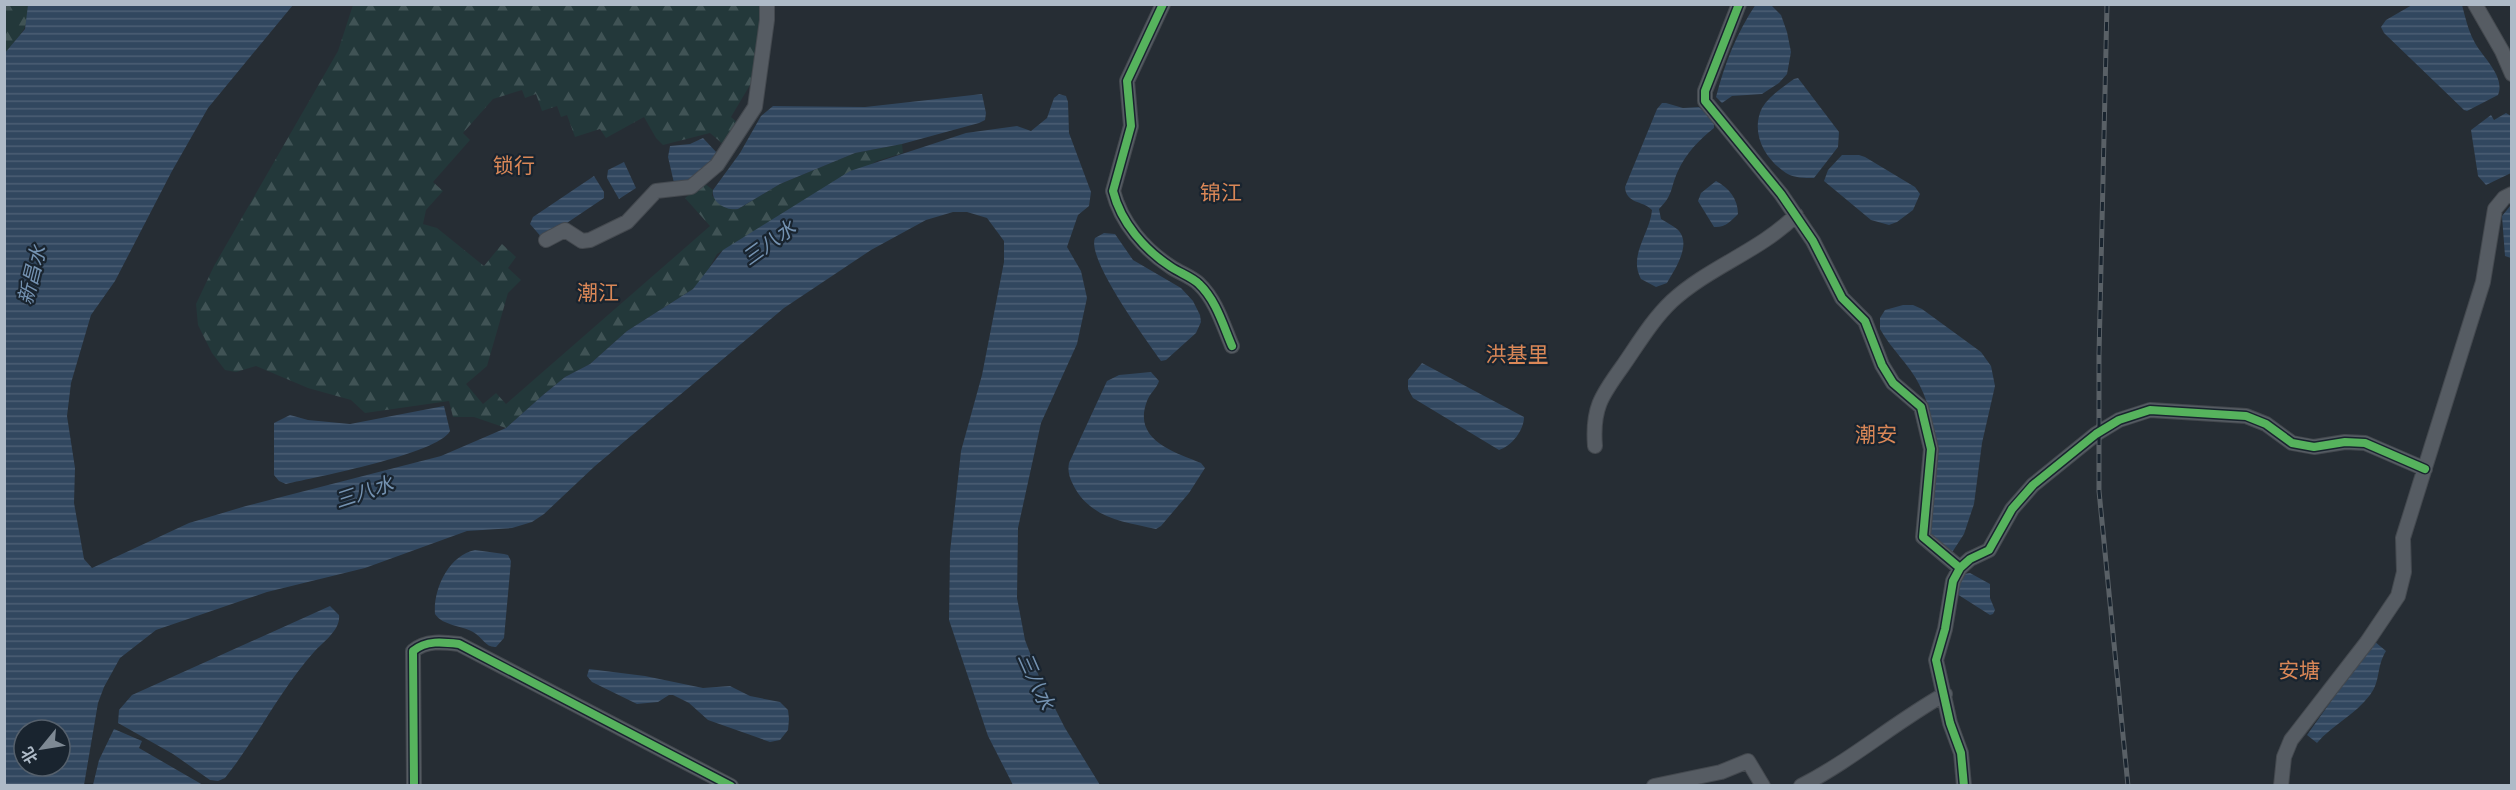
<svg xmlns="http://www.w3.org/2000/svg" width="2516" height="790" font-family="'PT Sans Narrow','Noto Sans SC',sans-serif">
<defs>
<pattern id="forest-firs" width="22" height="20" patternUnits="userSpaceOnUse" patternTransform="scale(1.5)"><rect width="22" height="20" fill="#23383a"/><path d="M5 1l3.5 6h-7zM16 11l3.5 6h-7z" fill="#405355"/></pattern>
<pattern id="water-rules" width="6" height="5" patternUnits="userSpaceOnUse" patternTransform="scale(1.5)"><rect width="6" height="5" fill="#31475f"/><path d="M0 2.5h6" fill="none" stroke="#4c5f74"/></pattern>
</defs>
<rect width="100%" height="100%" fill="#262d34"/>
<path fill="url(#forest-firs)" d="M4 5H28C29 33 18 34 5 54Z
M353 5H762L755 85H750L731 117 739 124 724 145 710 133 663 145 656 138 644 117 606 138 600 129 575 137 567 115 561 117 557 106 542 111 536 94 525 98 522 90 493 99 463 133 470 140 433 182 443 191 426 210 423 224 437 228 484 266 502 244 516 257 508 268 521 280 508 293 487 366 466 384 483 404 496 393 506 404 710 226 685 198 704 183 713 190 712 196 738 209 780 184 855 153 902 144 903 153 877 161 717 254 703 279 693 289 627 331 590 364 565 377 543 395 506 428 474 417H453L449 401 365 413 351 400 308 388 256 366 236 372 225 370 212 353 198 325 196 304 214 266 338 51Z"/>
<path fill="url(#water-rules)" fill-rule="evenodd" d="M1756 4 1771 5 1781 15 1787 32 1791 52 1787 74 1779 83 1762 94 1732 96 1722 103 1716 97C1725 63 1736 34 1756 4Z
M28 5H293L208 108 172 171 115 281 91 315 71 383 67 416 75 468 74 503 84 559 92 568 189 523 246 506 441 456 506 428 543 395 565 377 590 364 627 331 693 289 723 250 850 171 966 133 1017 126 1031 131 1047 118 1054 98 1059 94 1066 96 1068 102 1069 133 1091 192 1089 206 1078 215 1067 247 1081 271 1087 298 1077 344 1041 423 1018 528 1017 598 1025 640 1040 679 1065 728 1100 785H1013L988 736 949 620 950 552 961 451 982 375 1004 262V241L987 218 967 212H953L926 220 871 250 784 308 595 466 544 514 532 522 512 528 467 531 365 568 267 592 156 630 120 658 104 687 98 703 84 785H5L4 54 25 29ZM24 730H60V766H24Z
M2412 5H2462C2465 16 2468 30 2474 41 2481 56 2506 76 2498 95L2467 111 2464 110 2384 33 2381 27 2386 20Z
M1798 78 1839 132 1838 147 1814 178C1805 178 1794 178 1786 173 1765 159 1750 133 1762 108 1769 96 1783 87 1794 79Z
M982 94 986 113 985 120 979 123 902 144 855 153 780 184 738 209C726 211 711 202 713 190L740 153 761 116 773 106 865 107Z
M1666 103 1683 108 1699 107 1714 120V128C1699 140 1686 153 1678 171 1670 188 1674 194 1659 209L1661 219C1666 222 1672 225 1677 229 1693 243 1675 269 1667 283L1656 287 1641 279C1628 255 1650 234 1652 210 1642 200 1626 204 1625 187L1657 109 1662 103Z
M2506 113 2511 116V173L2486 185 2478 176 2471 130 2491 115 2494 120Z
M703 138 718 154 694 181 674 183 668 157 670 146 690 144Z
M1842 155H1859L1865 157 1915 187 1920 194 1913 210 1897 222 1889 225 1871 220 1824 181 1828 170Z
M624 162 636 188 619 199 607 178 608 170Z
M594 176 604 192V198L543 239 530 224 533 217Z
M1716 181C1729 188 1738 199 1738 214 1731 221 1725 228 1714 227L1698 201 1701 193Z
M2511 205V258L2505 256 2502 216Z
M1104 233 1115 234 1133 260 1181 288 1193 301 1200 315 1201 322 1196 333 1166 360 1161 361C1147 341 1086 259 1095 238Z
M1903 305H1913L1922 309 1981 352 1991 366 1995 386 1982 443 1974 504 1964 534 1951 554 1933 540 1927 531C1931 482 1943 431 1920 386 1910 365 1891 349 1880 329V318L1885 310Z
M1422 363 1524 417C1524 430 1512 446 1499 450L1413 398 1408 389V380Z
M1151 372 1159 381C1157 388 1150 393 1147 401 1132 440 1174 452 1201 463L1205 468 1189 493 1161 526 1156 529C1125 522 1094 519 1076 490 1071 481 1067 474 1069 463L1107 381 1119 375Z
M444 406 450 431C438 454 316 477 286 484L279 481 274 475V423L290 415 308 420 350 424Z
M475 550 504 554 508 555 511 561 504 638 496 647C486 648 482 637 473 632 461 625 443 626 435 614 433 589 449 555 475 550Z
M1970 573 1990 584V598L1995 610 1993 614 1990 615 1957 594V585L1964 574Z
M330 606 339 615C341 630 323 642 314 652 280 690 257 738 225 778L218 781 210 780 173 754 118 723 119 710 132 695Z
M2374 641 2386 651C2376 667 2381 681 2370 695 2355 715 2332 725 2317 743L2307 735Z
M589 669 645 676 703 688 730 686 750 696 780 702 788 710 789 719 788 730 780 740 770 742 708 720 689 703 673 695H669L658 702 637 704 592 682 587 676Z
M114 729 142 741 139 748 203 785H93L99 760Z"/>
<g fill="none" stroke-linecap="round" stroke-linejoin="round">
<g stroke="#44494f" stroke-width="16">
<path id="minor" d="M1163 4 1127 81 1131 126 1113 191C1121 223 1145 250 1171 267 1180 273 1192 277 1199 284 1216 300 1223 325 1232 346
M1739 4 1705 91V101L1781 194 1813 241 1842 298 1865 321 1882 365 1893 383 1921 407 1931 449 1923 537 1960 568
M2475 4 2502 51 2512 74
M546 240 565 230 582 241 590 240 627 222 656 191 691 187 717 165 755 107 767 20V4
M1595 446C1592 409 1601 396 1622 367 1638 344 1652 320 1672 301 1709 267 1760 251 1796 215
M414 786 413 651C426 640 443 642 459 644L731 786
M1654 786 1721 772 1748 761 1763 786
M1801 786C1852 760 1895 722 1945 694
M1964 786 1961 753 1950 723 1936 660 1945 629 1953 581 1960 568 1970 559 1989 550 2012 509 2033 485 2096 434 2119 420 2150 410 2246 416 2266 424 2292 443 2314 447 2345 442 2365 443 2425 469
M2281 786 2284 757 2291 740 2367 642 2398 596 2404 572 2403 538 2483 282 2495 209 2504 198 2512 194"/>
</g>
<use href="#minor" stroke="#565c63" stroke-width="14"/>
<g stroke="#596066" stroke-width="5">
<path id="rail" d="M2107 4 2099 355V491L2128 786"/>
</g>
<use href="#rail" stroke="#19242f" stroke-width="3" stroke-dasharray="9" stroke-linecap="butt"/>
<g stroke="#19242f" stroke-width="11">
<path id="cycleway" d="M1163 4 1127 81 1131 126 1113 191C1121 223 1145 250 1171 267 1180 273 1192 277 1199 284 1216 300 1223 325 1232 346
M1739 4 1705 91V101L1781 194 1813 241 1842 298 1865 321 1882 365 1893 383 1921 407 1931 449 1923 537 1960 568
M414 786 413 651C426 640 443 642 459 644L731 786
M1964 786 1961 753 1950 723 1936 660 1945 629 1953 581 1960 568 1970 559 1989 550 2012 509 2033 485 2096 434 2119 420 2150 410 2246 416 2266 424 2292 443 2314 447 2345 442 2365 443 2425 469"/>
</g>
<use href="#cycleway" stroke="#56b35d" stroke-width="8"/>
</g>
<g text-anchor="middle" stroke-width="4.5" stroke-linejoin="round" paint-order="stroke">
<g font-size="20" font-style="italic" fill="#7492b1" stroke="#19242f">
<text transform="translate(769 243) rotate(-36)" y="7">三八水</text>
<text transform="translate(32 275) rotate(-76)" y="7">新昌水</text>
<text transform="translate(364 492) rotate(-18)" y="7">三八水</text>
<text transform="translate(1036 681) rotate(66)" y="7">三八水</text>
</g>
<g font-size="21" fill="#da8757" stroke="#19242f">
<text x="514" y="173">锁行</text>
<text x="1221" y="200">锦江</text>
<text x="598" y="300">潮江</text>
<text x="1517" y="362">洪基里</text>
<text x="1876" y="442">潮安</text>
<text x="2299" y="678">安塘</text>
</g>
</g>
<rect width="2516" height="790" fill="none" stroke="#aebac7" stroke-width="12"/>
<g transform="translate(42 748) rotate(240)"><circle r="28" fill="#19242f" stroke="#55606c" stroke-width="1.5"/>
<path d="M0-4.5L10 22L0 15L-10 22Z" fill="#7e8994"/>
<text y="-9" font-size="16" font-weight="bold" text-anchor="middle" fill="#aebac7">北</text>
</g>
</svg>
